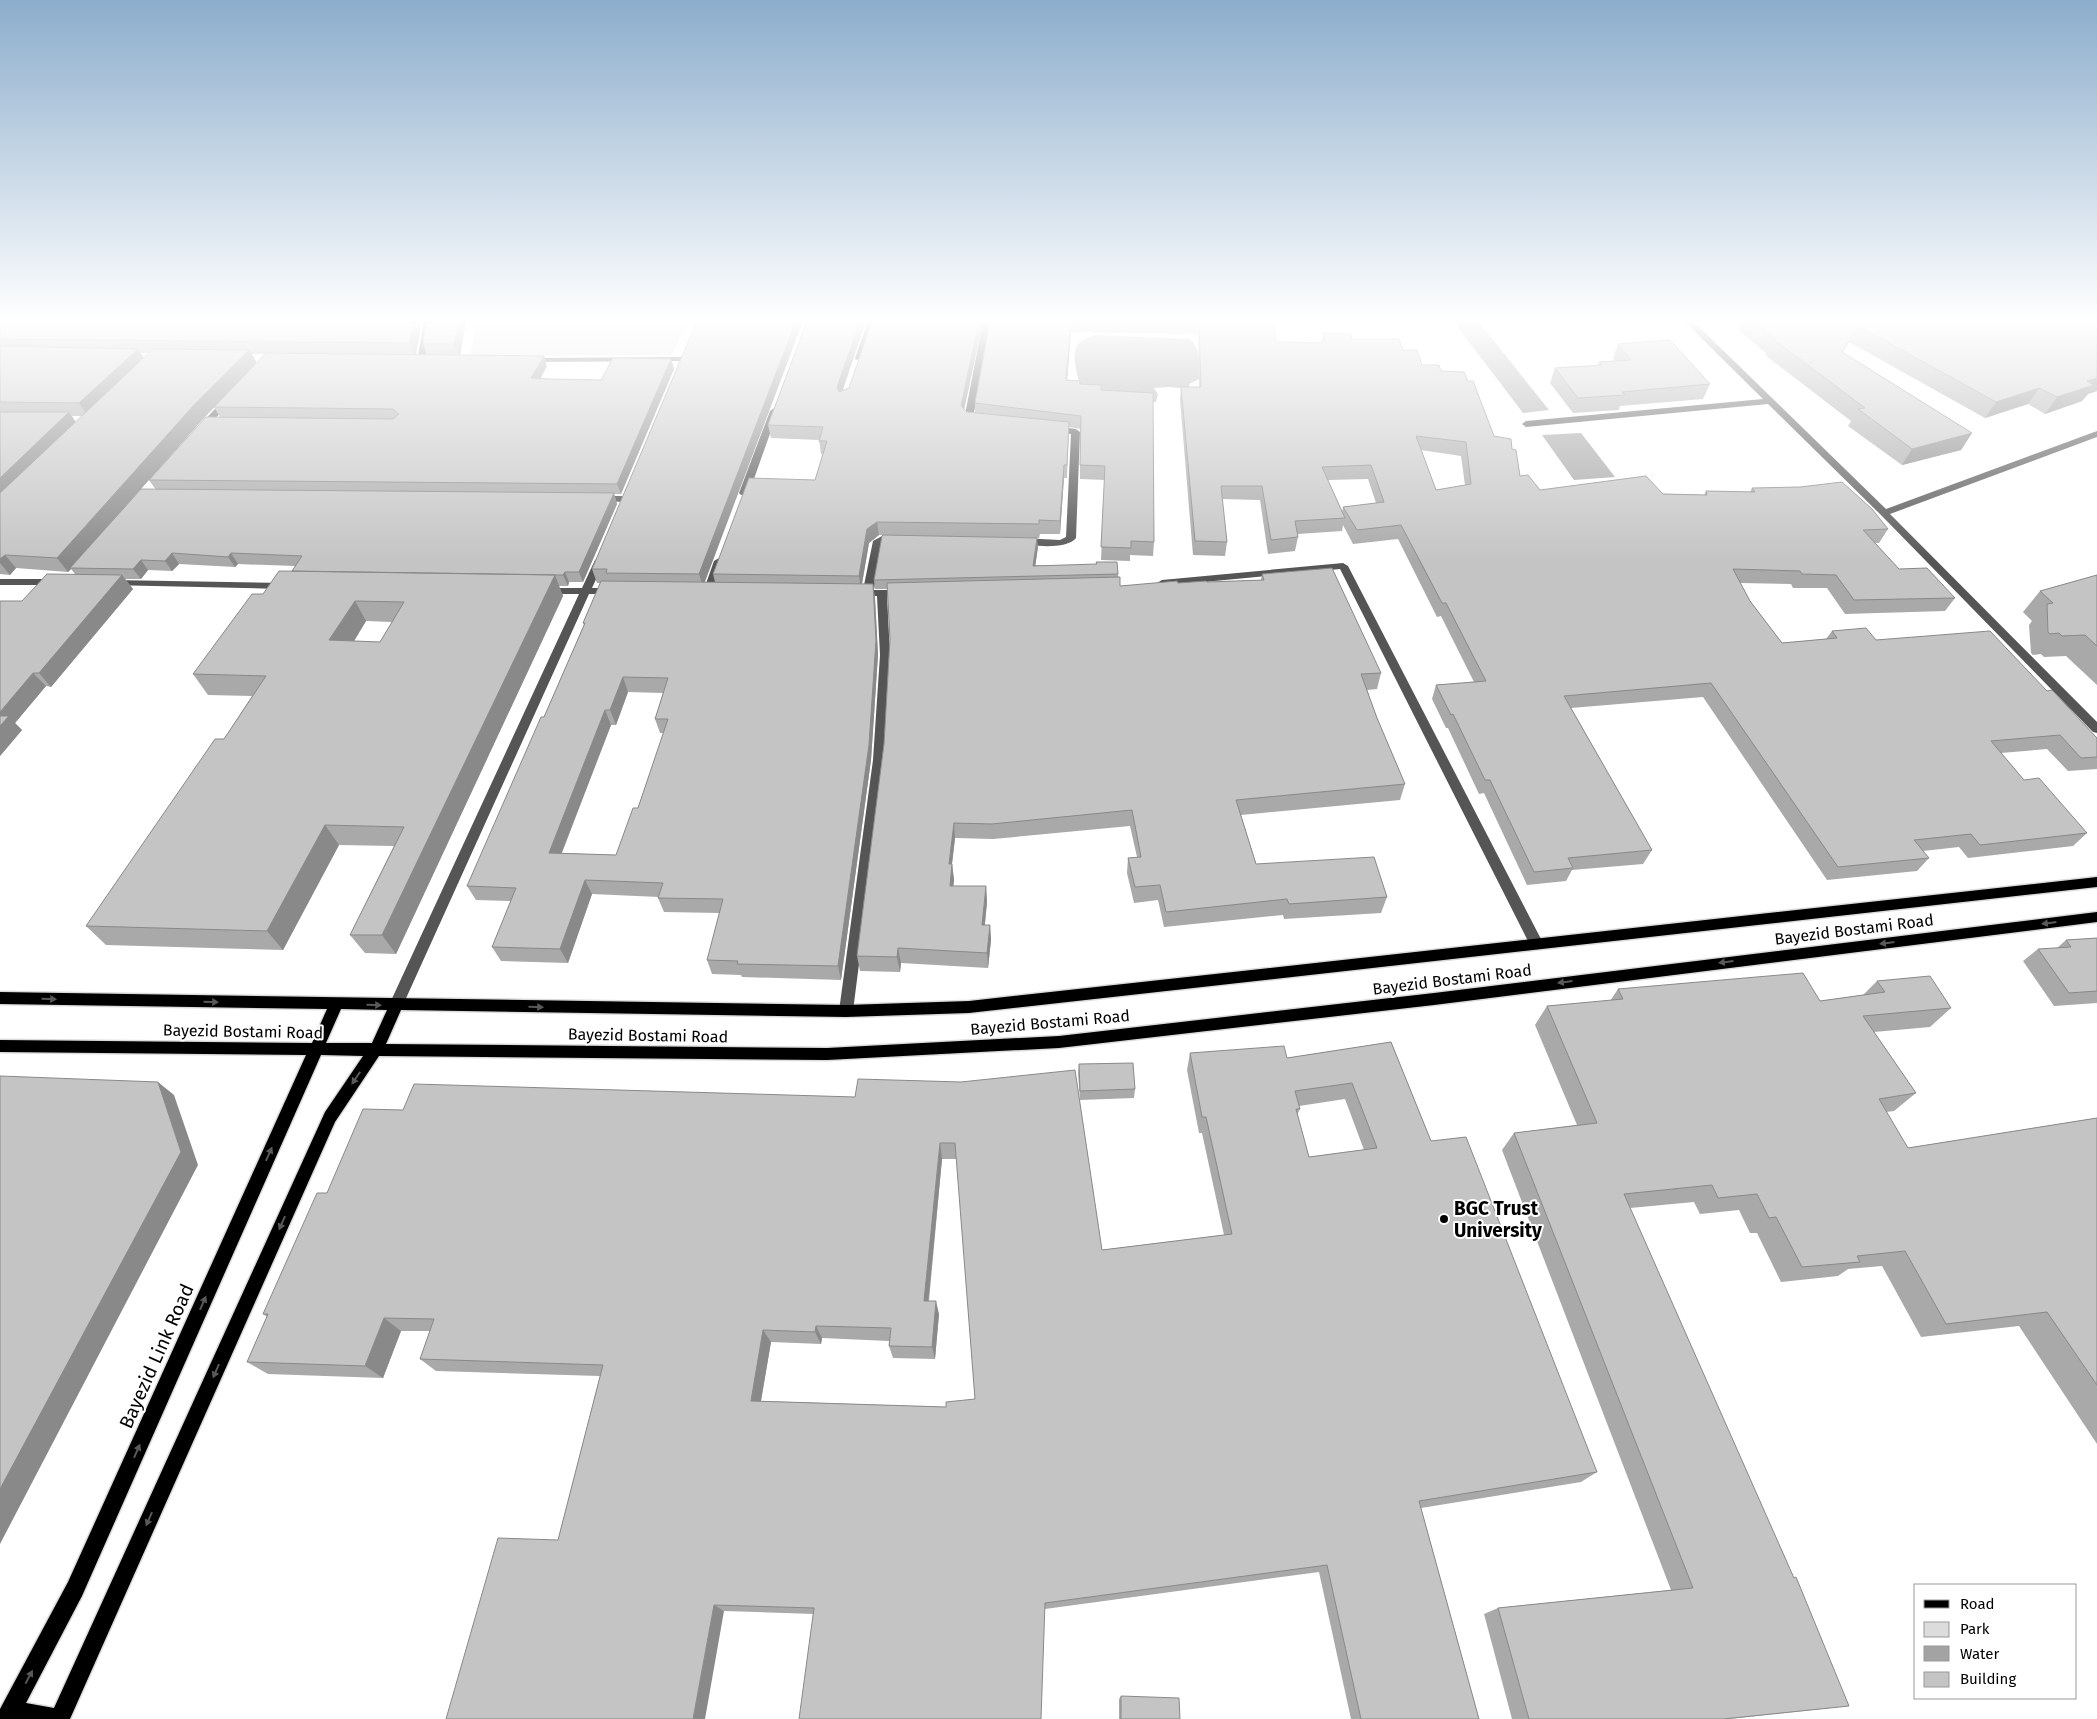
<svg xmlns="http://www.w3.org/2000/svg" width="2097" height="1719" font-family="'Fira Sans',sans-serif">
<rect width="100%" height="100%" fill="#fff"/>
<path fill="#dcdcdc" d="M477 321H688L672 355 470 356Z"/>
<path fill="#a3a3a3" d="M1453 321H1478L1549 410 1523 413Z
M1095 335 1190 339C1198 345 1203 368 1201 378L1189 384 1191 389 1168 387 1154 388 1158 394 1156 402 1141 403 1080 386C1075 363 1066 342 1095 335Z
M1581 433 1615 477 1574 480 1542 435Z"/>
<g fill="none" stroke-linecap="round" stroke-linejoin="round">
<g stroke="#dbdbdb" stroke-width="3">
<path id="major" d="M2097 877V887L969 1013 846 1017 401 1010 386 1044 827 1048 1059 1036 1434 993 2097 912V922L1434 1005 1059 1048 827 1060 379 1056 335 1122 70 1719H0V1709L68 1582 306 1055 0 1052V1040L312 1043 327 1009 0 1004V992L846 1005 969 1001ZM341 1009 387 1010 372 1043H326ZM321 1055 363 1056 325 1112 54 1708 26 1703 82 1596Z"/>
</g>
<path fill="#555" fill-rule="evenodd" d="M424 321H432L425 361 421 363 417 361Z
M868 321H876L863 358 856 360 855 358Z
M983 321H991L973 418 980 421 976 424 964 420Z
M1684 321H1693L1886 509 2097 431V437L1890 514 2097 722V733L2093 732 1881 515 1768 404 1526 427 1522 424 1526 421 1763 399Z
M684 357 688 359 687 361 529 362 525 360 529 358Z
M226 397 233 399 205 430H199V426Z
M774 408 778 411 749 493 747 495H741L739 493 770 411Z
M1053 426 1076 429 1080 432 1076 538C1066 550 1032 546 1018 543V539L1021 538 1060 540 1066 537 1071 434 1050 431V427Z
M598 496H626L631 499 626 502 595 501 593 499Z
M896 535 899 536V540L884 542 881 544 874 590H902L907 593 902 596H887L890 655 885 760 853 1011 851 1015 846 1017 841 1015 839 1011 873 760 880 655 877 596H857L852 593 853 591 863 590 873 541 882 536Z
M600 557 605 560 592 588H612L617 591 612 594H589L403 1005 401 1009 396 1011 391 1009 389 1005 579 594H545L540 591 545 588H582L595 560Z
M719 558 724 561 713 592 712 594H704L703 592 714 561Z
M1343 563 1348 566 1541 939 1543 943 1541 947 1536 948 1531 947 1340 569 1162 586 1157 583 1162 580Z
M0 579H55L60 582 55 585H0Z
M112 580 285 583 290 586 285 589 108 585V581Z"/>
<use href="#major" fill="#000" fill-rule="evenodd"/>
</g>
<path fill="#a9a9a9" fill-rule="evenodd" d="M0 321H422L416 355H427L423 344 466 321 460 355 547 366 540 379 601 380 671 359 674 369 621 494H614L617 504 583 582H569L568 586H559L563 596 396 954 365 953 350 935 394 846 339 845 283 950 106 945 86 926 224 739 252 696 208 695 193 674 263 594 292 571 295 566 238 564 235 567 179 564 172 571 148 570 141 579H125L133 589 51 687 46 686 15 723 22 730 0 756 22 601 75 574 71 569 68 572 16 568 10 575 0 574ZM141 353H148L144 357ZM252 354H264L257 363ZM248 372 214 407 220 417 149 480 156 490 129 502 203 419ZM72 416H82L76 422ZM366 621 392 622 380 642 354 641Z
M697 321H803L704 582H715L713 574 815 480 823 454H821L819 440 771 438 768 425 807 321H866L843 390 849 388 983 321 964 409 967 412H975V403L990 321H1273L1276 342 1321 343 1323 333 1352 339 1403 350 1422 365 1468 381 1494 436 1512 449 1520 476 1540 490 1704 495 1706 491 1750 492 1752 488 1888 529 1879 543H1875L1899 569 1955 598 1945 611 1845 614 1827 588H1793L1791 584 1740 583 1750 601 1782 643 1826 639 1832 631 1876 640 2047 691 2097 738V769L2068 771 2047 749 2001 753 2024 780 2087 833 2073 846 1968 858 1959 847 1923 851 1929 858 1917 871 1827 880 1703 697 1571 708 1652 850 1643 864 1572 870 1566 881 1527 885 1484 793 1479 794 1448 728H1446L1432 699 1436 685 1474 682 1441 616 1437 617 1398 539 1353 544 1343 525 1342 531 1298 534V537L1295 551 1268 554 1260 500 1222 499 1227 542 1225 556 1193 555 1180 400 1181 387H1199L1198 334 1071 332 1067 380 1101 390 1154 542 1153 556 1130 555V561L1101 560 1105 480 1080 479V429L1069 427 1067 478H1064L1060 534H1040L1039 538 963 537 1038 547 1035 565 1118 574 1120 586 1261 580 1262 574 1381 673 1377 689 1367 690 1377 718 1405 784 1400 800 1241 815 1256 864 1387 897 1381 913 1284 919 1283 915 1164 927 1158 900 1134 903 1127 873 1128 858 1137 857 1130 826 993 839 955 838 952 864 954 880 953 886H986L987 902 985 925H990L991 940 988 968 901 963 900 972 860 971 857 956 884 744 890 639 887 589H875L874 580 883 535H879L869 543 862 584H873L875 599 878 655 871 760 841 980 742 977 741 975 712 974 707 960 720 913 664 912 658 898 659 897 592 894 568 963 501 961 492 947 511 901 476 900 467 886 544 717 584 625 583 623 601 583H597L592 569ZM1421 450 1461 456 1465 485 1436 490ZM1368 479 1376 503 1343 507 1342 512 1328 480ZM628 692 663 693 655 719 660 733H664L638 808 616 855 562 853 611 725H616Z
M1742 321H2097V391L2088 394 2082 401 2045 414 2028 404 1985 418 1849 342 1843 352 1972 433 1961 450 1902 465 1848 426 1851 421 1765 355 1766 353 1738 330Z
M1618 344 1710 384 1703 399 1620 406 1619 410 1573 413 1550 383 1555 368 1598 366 1599 362 1615 361 1613 358Z
M2097 575V685L2066 656 2044 657 2041 654 2033 655 2031 653 2029 625 2032 621 2023 612 2040 591Z
M2097 938V1003L2054 1006 2023 961 2038 949 2057 948 2066 940Z
M1877 981 1951 1008 1930 1027 1874 1032 1916 1093 1894 1111 1886 1112 1908 1148 2097 1118V1444L2019 1326 1921 1337 1882 1266 1848 1269 1838 1276 1781 1282 1757 1233H1750L1739 1210 1700 1214 1694 1202 1630 1208 1849 1706 1729 1719H1512L1484 1614 1498 1608 1671 1590 1502 1150 1514 1133 1577 1125 1535 1025 1547 1006 1610 1001 1618 989 1820 1001 1863 995Z
M1391 1042 1431 1141 1597 1472 1581 1482 1421 1508 1479 1719H1351L1319 1572 1045 1609 814 1614 724 1611 558 1540 600 1376 436 1371 420 1359 430 1331H401L383 1378 268 1374 247 1362 267 1317 263 1314 327 1193 403 1110 855 1097 961 1082 1102 1250 1224 1235 1202 1133H1199L1187 1070 1190 1053 1287 1058ZM1345 1099 1364 1150 1309 1157 1297 1115 1300 1109 1299 1106ZM942 1159H957L975 1399 946 1407 761 1401 771 1342 821 1344 822 1338 889 1341V1346L893 1358 935 1359 939 1314 929 1301Z
M1079 1064 1135 1089 1134 1098 1080 1100 1078 1073Z
M1121 1696 1180 1719H1119V1699Z"/>
<path fill="#898989" d="M414 321H422L415 356 410 343Z
M459 321H466L460 357 454 344Z
M796 321H803L703 587 699 574Z
M860 321H866L839 400 837 387Z
M979 321H983L962 420 961 406Z
M1071 321V332L1066 394V380Z
M138 349 146 362 88 416 79 403Z
M249 350 257 363 203 419 71 568H70L71 569 68 572 57 558 194 405Z
M544 356 547 366 535 388 531 378Z
M671 359 674 369 621 494 617 484Z
M2097 378V391L2088 394 2082 401 2045 414 2057 397 2087 381Z
M2039 388 2028 404 1985 418 1996 402Z
M69 412 78 426 0 502V478Z
M1972 433 1961 450 1902 465 1912 449Z
M1064 465V478L1060 534V521Z
M614 493 617 504 583 582 579 572Z
M877 522 879 535 869 543 861 589 859 576 867 529Z
M1037 538 1038 547 1034 575 1033 566Z
M172 553 179 564 172 571 165 561Z
M231 553 238 564 235 567 228 557Z
M5 555 16 568 10 575 0 563V559Z
M141 560 148 570 141 579 133 569Z
M565 572 569 582 568 586 563 575Z
M122 575 133 589 51 687 39 673Z
M555 575 563 596 396 954 382 935Z
M873 584 875 599 878 655 871 760 841 980 838 966Z
M355 601 366 621 342 661 329 640Z
M33 673 46 686 15 723 22 730 0 756V712Z
M623 677 628 692 616 725 610 710Z
M605 710 611 725 556 867 549 853Z
M954 823 955 838 950 880 949 864Z
M325 825 339 845 283 950 267 931Z
M952 864 954 880 952 901 950 886Z
M585 880 592 894 568 963 560 949Z
M986 886 987 902 983 940 982 925Z
M990 925 991 940 988 968 987 953Z
M898 948 901 963 900 972 897 957Z
M158 1082 174 1095 198 1165 0 1544V1489Z
M940 1143 942 1159 927 1314 924 1301Z
M936 1301 939 1314 935 1359 932 1347Z
M384 1318 401 1331 383 1378 365 1366Z
M816 1326 822 1338 821 1344 815 1332Z
M763 1330 771 1342 759 1412 751 1401Z
M714 1605 724 1611 705 1719H693Z"/>
<path fill="#c4c4c4" stroke="#898989" fill-rule="evenodd" d="M0 321H414L410 343 0 339Z
M426 321H459L454 344H423Z
M697 321H796L699 574 606 573 607 569H592Z
M807 321H860L837 387 839 392 849 388 872 321H979L961 406 967 412 1069 422 1067 465H1064L1060 521 1039 520V524L877 522 867 529 859 576 713 574 749 478 815 480 827 441H819L823 427 768 425Z
M990 321H1071L1066 380 1080 381V384L1101 385V390L1153 393 1154 542 1131 541V548L1101 547 1105 466 1080 465 1081 416 975 403Z
M1192 321H1273L1276 342 1326 343 1323 333 1351 334 1352 339H1399L1403 350H1417L1422 365H1439L1441 371 1464 372 1468 381H1473L1494 436 1511 439 1512 449 1516 450 1520 476 1528 475 1540 490 1646 476 1663 494 1707 495 1706 491 1755 492 1752 488 1800 487 1842 482 1872 509 1888 529 1863 530 1899 569 1927 568 1955 598 1854 600 1836 575 1802 574 1800 571 1733 569 1750 601 1782 643 1837 638 1832 631 1866 628 1876 640 1990 631 2047 691 2052 690 2097 738V757L2081 758 2060 735 1991 741 2024 780 2039 778 2087 833 1980 845 1971 834 1914 840 1929 858 1838 867 1711 683 1564 696 1652 850 1568 858 1573 868 1534 872 1490 780H1485L1453 714 1451 715 1436 685 1486 681 1446 603H1442L1401 525 1357 530 1343 507 1384 502 1371 465 1322 467 1345 518 1295 521 1298 537 1271 540 1262 486H1221L1227 542 1195 541 1181 387H1201L1199 322ZM1416 436 1466 442 1471 484 1436 490Z
M1754 321H2097V378L2087 381 2094 385 2057 397 2039 388 1996 402 1858 326 1842 352 1972 433 1912 449 1858 409 1865 408 1773 339H1776Z
M1670 340 1710 384 1622 392 1625 395 1578 398 1555 368 1602 365 1599 362 1631 360 1618 344Z
M0 346 138 349 79 403 0 402Z
M153 349 249 350 194 405 57 558 5 555 0 559V493Z
M266 353 544 356 531 378 550 379 601 380 613 358 671 359 617 484 149 480 206 417 393 419 399 414 393 409 214 407Z
M0 412H69L0 478Z
M141 489 614 493 579 572H565L563 575 292 571 302 556 231 553 228 557 172 553 165 561 141 560 133 569 70 568Z
M883 535 1037 538 1033 566 1097 564 1096 562H1117L1118 574 874 580 882 536Z
M1332 568 1381 673 1361 674 1377 718 1405 784 1236 800 1256 864 1374 857 1387 897 1289 904 1287 899 1166 912 1160 885 1135 887 1128 858 1141 857 1132 810 992 824 954 823 949 864H952L950 886H986L982 925H990L987 953 898 948 897 957 857 956 884 744 890 639 887 583 1120 577V586L1177 581 1178 583 1206 581 1207 582 1264 580 1262 574Z
M279 571 555 575 382 935H350L404 827 325 825 267 931 86 926 215 739H224L266 676 193 674 252 594H263ZM355 601 404 602 380 642 329 640Z
M47 574 122 575 39 673H33L0 712V601H22Z
M2097 575V646L2085 635 2062 636 2059 633 2050 634 2048 632 2047 604 2053 603 2040 591Z
M601 581 873 584 876 640 869 745 838 966 737 964 738 961 707 960 723 899 658 898 663 883 585 880 560 949 492 947 516 888 467 886 541 717H544L585 623H583ZM623 677 668 678 655 719H668L638 808H633L616 855 549 853 605 710H610Z
M0 716H9L0 726Z
M2097 938V991L2069 993 2038 949 2071 947 2066 940Z
M1803 973 1820 1001 1885 992 1877 981 1930 976 1951 1008 1863 1016 1916 1093 1879 1099 1908 1148 2097 1118V1385L2047 1312 1946 1324 1905 1251 1857 1256 1860 1262 1802 1267 1776 1217 1769 1218 1757 1194 1718 1198 1712 1185 1624 1194 1794 1578 1796 1577 1849 1706 1723 1719H1529L1498 1608 1693 1588 1514 1133 1597 1123 1547 1006 1623 999 1618 989Z
M1391 1042 1431 1141 1466 1137 1597 1472 1419 1501 1479 1719H1361L1327 1565 1045 1603 1041 1719H799L814 1608 714 1605 693 1719H446L498 1538 558 1540 603 1365 420 1359 434 1319 384 1318 365 1366 247 1362 268 1314H263L317 1193H327L363 1109 403 1110 414 1084 855 1097 858 1079 961 1082 1075 1070 1102 1250 1232 1234 1206 1117H1202L1190 1053 1284 1046 1287 1058ZM1352 1083 1377 1148 1309 1157 1296 1109H1300L1295 1091ZM940 1143H955L975 1399 946 1402V1407L751 1401 763 1330 815 1332 816 1326 891 1328 889 1346 932 1347 936 1301H924Z
M1133 1063 1135 1089 1080 1091 1079 1064Z
M0 1076 158 1082 181 1152 0 1489Z
M1121 1696 1179 1698 1180 1719H1121Z"/>
<defs><path id="oneway-solid" d="M-6-.8H1V-3.2L6.5 0L1 3.2V.8H-6Z" transform="scale(1.25)"/></defs>
<g fill="#595959">
<use href="#oneway-solid" transform="translate(2049 923) rotate(173)"/>
<use href="#oneway-solid" transform="translate(1887 943) rotate(173)"/>
<use href="#oneway-solid" transform="translate(1726 962) rotate(173)"/>
<use href="#oneway-solid" transform="translate(1565 982) rotate(173)"/>
<use href="#oneway-solid" transform="translate(49 999) rotate(1)"/>
<use href="#oneway-solid" transform="translate(211 1002) rotate(1)"/>
<use href="#oneway-solid" transform="translate(374 1005) rotate(1)"/>
<use href="#oneway-solid" transform="translate(536 1007) rotate(1)"/>
<use href="#oneway-solid" transform="translate(356 1078) rotate(124)"/>
<use href="#oneway-solid" transform="translate(269 1154) rotate(-66)"/>
<use href="#oneway-solid" transform="translate(282 1223) rotate(114)"/>
<use href="#oneway-solid" transform="translate(203 1303) rotate(-66)"/>
<use href="#oneway-solid" transform="translate(216 1371) rotate(114)"/>
<use href="#oneway-solid" transform="translate(137 1451) rotate(-66)"/>
<use href="#oneway-solid" transform="translate(149 1519) rotate(114)"/>
<use href="#oneway-solid" transform="translate(29 1677) rotate(-62)"/>
</g>
<linearGradient id="sky" x2="0" y2="1"><stop stop-color="#8cadcc"/><stop offset="0.57" stop-color="#fff"/><stop offset="1" stop-color="#fff" stop-opacity="0"/></linearGradient>
<rect width="2097" height="562" fill="url(#sky)"/>
<circle fill="#000" stroke="#fff" stroke-width="2" cx="1444" cy="1219" r="5"/>
<g text-anchor="middle" stroke-width="4" stroke-linejoin="round" paint-order="stroke">
<g font-size="16" fill="#000" stroke="#fff">
<text transform="translate(1854 929) rotate(-7)" y="6">Bayezid Bostami Road</text>
<text transform="translate(1452 979) rotate(-7)" y="6">Bayezid Bostami Road</text>
<text transform="translate(1050 1022) rotate(-5)" y="6">Bayezid Bostami Road</text>
<text transform="translate(243 1031) rotate(1)" y="6">Bayezid Bostami Road</text>
<text transform="translate(648 1035) rotate(1)" y="6">Bayezid Bostami Road</text>
</g>
<g font-size="19" font-weight="bold" fill="#000" stroke="#fff" text-anchor="start">
<text x="1454" y="1215">BGC Trust<tspan x="1454" dy="22">University</tspan></text>
</g>
<g font-size="19" fill="#000" stroke="#fff">
<text transform="translate(156 1356) rotate(-66)" y="7">Bayezid Link Road</text>
</g>
</g>
<rect x="1914" y="1584" width="162" height="115" fill="#ffffff" stroke="#999999"/>
<rect x="1924" y="1600" width="25" height="8" fill="#000000" stroke="#999999"/>
<text x="1960" y="1609" font-size="15" fill="#000000">Road</text>
<rect x="1924" y="1622" width="25" height="15" fill="#dcdcdc" stroke="#999999"/>
<text x="1960" y="1634" font-size="15" fill="#000000">Park</text>
<rect x="1924" y="1646" width="25" height="15" fill="#a3a3a3" stroke="#999999"/>
<text x="1960" y="1659" font-size="15" fill="#000000">Water</text>
<rect x="1924" y="1672" width="25" height="15" fill="#c4c4c4" stroke="#999999"/>
<text x="1960" y="1684" font-size="15" fill="#000000">Building</text>
</svg>
